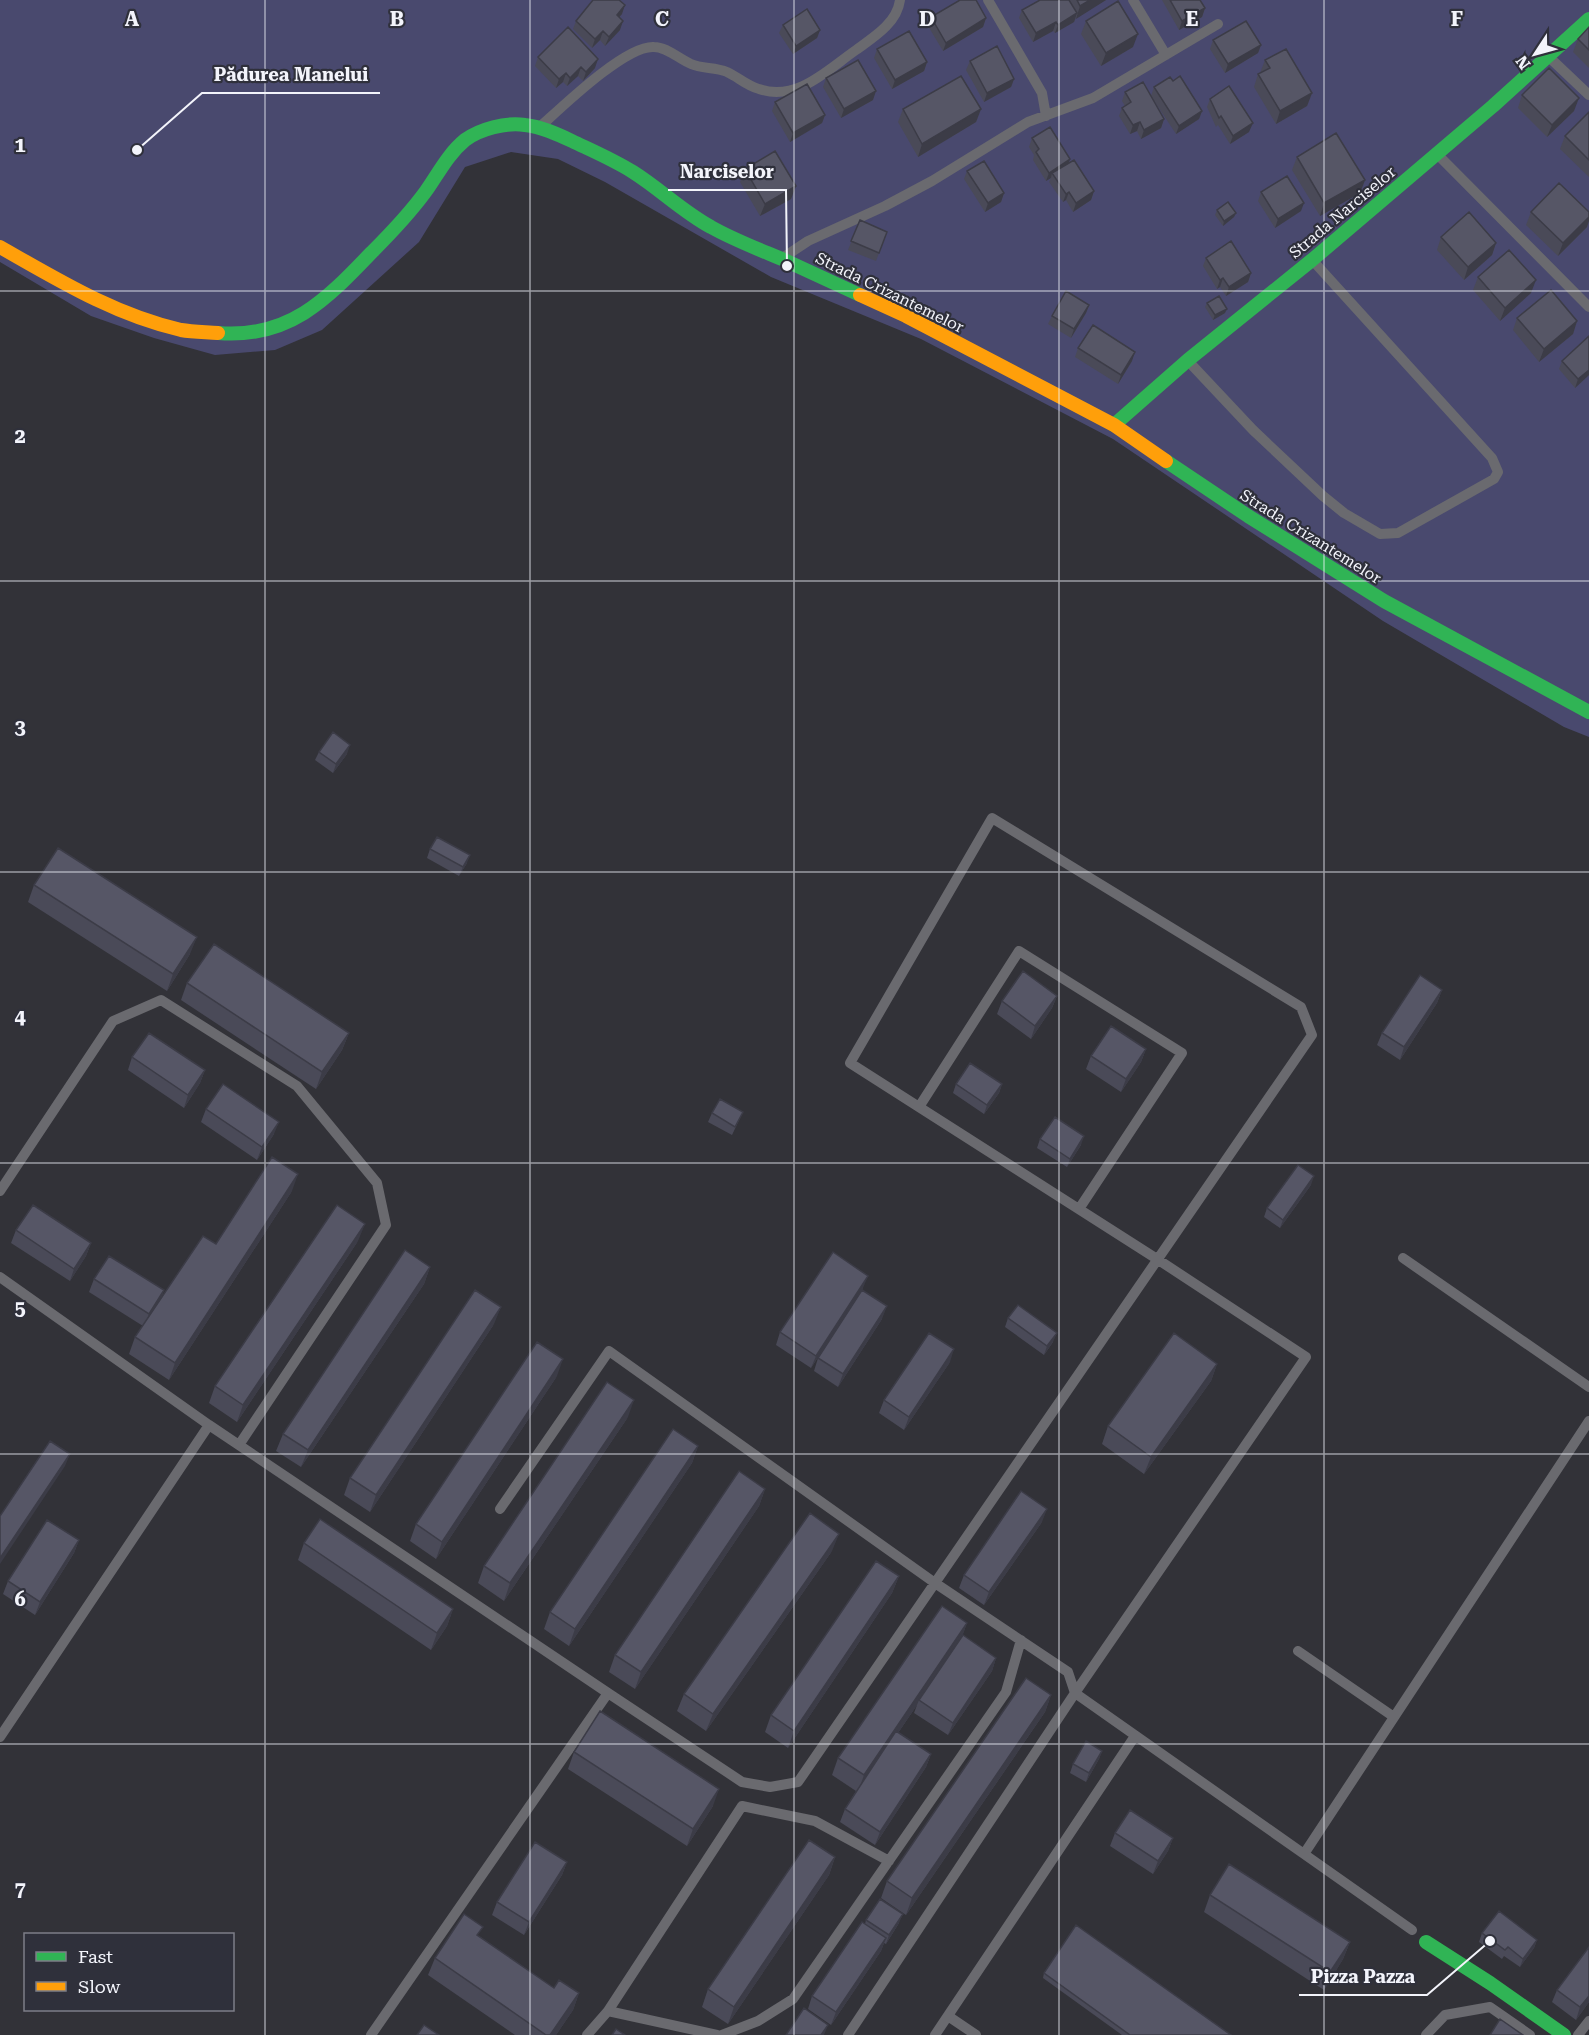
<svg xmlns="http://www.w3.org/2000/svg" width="1589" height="2035" font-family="'Roboto Serif',serif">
<rect width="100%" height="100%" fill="#323238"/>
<path fill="#49496e" d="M0 0H1589V737L1564 727 1383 621 1113 439 921 339 771 277 605 182 558 159 511 152 465 167 419 242 322 330 275 350 215 355 154 338 91 316 0 262Z"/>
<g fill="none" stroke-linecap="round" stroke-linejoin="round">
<path stroke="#6a6a6f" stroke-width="10" d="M988 0 1042 93 1046 116
M1133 0 1166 55
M1550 58 1589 95
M542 125C563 106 626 45 654 47 667 47 679 59 691 64 702 69 715 67 727 72 738 77 747 86 759 89 797 102 827 70 856 50 874 37 897 23 900 0
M1439 156 1589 307
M784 257 808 241 885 206 932 181 1028 122 1093 98 1218 24
M1190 363 1253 430 1323 496 1344 513 1380 534 1398 533 1494 479 1498 472 1492 458 1314 262
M919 1107 1019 951 1182 1053 1079 1209
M0 1191 113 1021 161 1000 297 1086 377 1183 386 1225 239 1445
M1403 1258 1589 1387
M0 1277 209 1425 608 1693 371 2035
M500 1509 609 1351 935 1583 1068 1672 1075 1693
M1298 1651 1394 1717
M608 1693 742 1782 770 1787 798 1782C969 1533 1140 1284 1312 1035L1301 1007 992 818 850 1063 1157 1259 1306 1357 1075 1693
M0 1737 209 1425
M1304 1854 1412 1930
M608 2011 742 1806 815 1821 889 1861
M948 2016 976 2035
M587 2035 608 2011 717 2035
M722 2035 758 2021 793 1999 1006 1692 1021 1640
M848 2035 1075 1693 1304 1854 1589 1421
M935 2035 1135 1736
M1426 2035 1445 2015 1490 2007 1530 2035
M1578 2035 1589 2021"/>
<path stroke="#30b455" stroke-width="14" d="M218 333C289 339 326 300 372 252 391 233 410 213 426 191 438 174 448 154 465 140 480 129 506 122 525 125 542 127 557 134 572 141 593 151 614 160 633 172 660 189 683 212 711 227 734 240 758 249 782 259 808 271 834 283 860 295
M1114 425 1188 360 1312 260 1493 106 1589 19
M1166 461 1248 516 1384 601 1589 712
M1426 1942 1490 1983 1564 2035"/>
<path stroke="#ff9f0a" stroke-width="14" d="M0 247C58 280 115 315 181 330 193 332 206 332 218 333
M860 295 906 316 1114 425 1166 461"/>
</g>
<path fill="#4a4a58" d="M1040 0H1106L1076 18 1074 22 1055 33 1053 31 1033 42 1019 18 1022 10Z
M1162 0H1200L1205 8 1202 17 1179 30Z
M622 14 619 17 620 30 605 46 600 40 592 48 573 29 576 21Z
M931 17 986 18 983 27 943 51 928 26Z
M1086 21 1133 47 1101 66 1081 34Z
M783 25 820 30 817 38 793 54 779 33Z
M1589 27V68L1573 52 1578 39Z
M1213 40 1261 45 1258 53 1225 73 1210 49Z
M877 49 927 62 924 71 892 89 874 58Z
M538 57 595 68 583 81 578 76 567 86 563 82 556 88 535 66Z
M1265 60 1312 93 1307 106 1276 124 1254 87 1258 74 1260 73Z
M970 61 1014 79 1011 87 984 102 966 70Z
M826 78 873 100 841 118 823 87Z
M1154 87 1202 111 1199 119 1176 134 1151 96Z
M1125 92 1164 119 1161 128 1141 139 1137 131 1130 134 1119 116 1122 108 1125 106 1122 101Z
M1522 95 1574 111 1547 137 1518 108Z
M1210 99 1249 132 1230 144 1218 125 1216 127 1207 107Z
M775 102 825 115 822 123 790 142 772 111Z
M903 109H981L976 122 918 157 898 122Z
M1589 112V177L1560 149 1565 136Z
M1032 138 1070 159 1069 163 1094 191 1091 200 1073 212 1066 200 1063 202 1049 182 1051 178 1046 181 1033 160 1034 155 1029 147Z
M1297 157 1365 180 1360 193 1320 216 1292 170Z
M745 169 796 186 791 199 760 216 740 182Z
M967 171 1004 193 1001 202 985 212 964 179Z
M1261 192 1301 211 1275 228 1258 201Z
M1217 210 1236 213 1234 217 1223 226 1215 215Z
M1531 212 1587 227 1558 256 1526 225Z
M860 220 887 232 876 261 848 250Z
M1441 237 1496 243 1492 255 1464 280 1437 250Z
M1206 258 1251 273 1248 282 1226 296 1220 287 1217 289 1203 266Z
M1478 277 1531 293 1500 321 1473 290Z
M1207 303 1225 313 1213 320 1205 307Z
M1089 305 1086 313 1071 338 1048 324 1052 316Z
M1517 318 1577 321 1573 334 1539 362 1513 330Z
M1078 348 1132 361 1118 384 1075 357Z
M1562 361 1589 375 1575 388 1559 369Z
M319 752 347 754 333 773 315 760Z
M430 849 467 863 459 876 427 858Z
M34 885 190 954 167 991 28 902Z
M187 983 349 1033 342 1050 316 1089 181 1000Z
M1442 990 1437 1003 1400 1060 1377 1045 1382 1033Z
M1057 996 1052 1008 1031 1039 997 1014 1002 1001Z
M1146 1049 1141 1062 1121 1092 1086 1069 1091 1056Z
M132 1057 205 1070 200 1083 184 1108 128 1070Z
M956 1084H1002L999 1093 984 1114 953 1093Z
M206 1109 274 1134 257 1160 201 1122Z
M743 1112 732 1135 708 1122 712 1113Z
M1040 1139 1081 1145 1067 1167 1037 1148Z
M1311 1185 1280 1228 1264 1217 1267 1208Z
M292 1191 169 1380 129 1354 135 1337 143 1326 89 1292 94 1279 164 1290 161 1299 216 1244Z
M16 1230 91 1243 86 1256 70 1281 11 1243Z
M358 1241 237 1422 209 1403 215 1386Z
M430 1267 424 1284 301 1467 276 1451 283 1434Z
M863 1288 862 1290 882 1319 838 1387 814 1371 818 1358 856 1299 811 1368 776 1345 780 1332Z
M1008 1318 1053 1342 1044 1355 1005 1327Z
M494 1324 370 1512 344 1495 350 1478Z
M950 1362 904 1430 879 1413 884 1400Z
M1217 1364 1211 1381 1144 1474 1102 1444 1108 1426Z
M557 1376 436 1559 410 1541 416 1524Z
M628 1417 504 1601 478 1583 484 1566Z
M698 1446 692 1463 569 1646 544 1629 550 1612Z
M765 1489 759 1506 635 1689 609 1672 615 1655Z
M1042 1522 984 1605 959 1588 964 1575Z
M79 1540 74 1553 35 1615 3 1594 8 1581Z
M304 1543 453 1609 447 1626 431 1650 298 1560Z
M832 1551 706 1731 677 1711 684 1694Z
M899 1576 892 1593 788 1748 765 1732 771 1715Z
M967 1623 962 1636 996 1658 992 1671 948 1735 914 1713 917 1705 898 1733 931 1754 926 1767 875 1845 840 1822 845 1809 856 1791 832 1775 838 1758Z
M1051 1695 1045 1712 906 1915 881 1898 887 1881Z
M1102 1751 1099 1759 1086 1782 1070 1773 1073 1764Z
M574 1752 713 1806 687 1846 568 1769Z
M1115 1833 1173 1838 1168 1851 1153 1874 1110 1846Z
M835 1857 829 1875 728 2024 702 2007 708 1989Z
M567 1862 562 1875 524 1935 492 1915 497 1902Z
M1210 1895 1350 1942 1343 1959 1324 1990 1204 1912Z
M866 1920 899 1923 886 1944 884 1943 881 1951 831 2025 808 2009 812 1996 865 1924Z
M1482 1933 1537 1940 1534 1948 1520 1967 1504 1956 1502 1959 1479 1942Z
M479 1936 554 1988 579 1993 573 2010 556 2035H515L428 1975 435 1958Z
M1589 1947V2002L1576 2020 1552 2002 1557 1990Z
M1044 1973 1231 2035H1122L1043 1978Z"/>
<path fill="#3c3c47" d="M1090 0H1106L1076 19 1080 6Z
M625 5 622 14 614 23 617 15Z
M1205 8 1202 17 1179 30 1182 21Z
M1077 13 1074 22 1055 33 1058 25Z
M986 18 983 27 943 51 946 43Z
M623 21 620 30 605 46 609 37Z
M1056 22 1053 31 1033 42 1036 33Z
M820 30 817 38 793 54 796 46Z
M603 31 600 40 592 48 595 39Z
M1138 34 1133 47 1101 66 1106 53Z
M1261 45 1258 53 1225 73 1228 64Z
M598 59 595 68 583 81 586 72Z
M927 62 924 71 892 89 895 80Z
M581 67 578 76 567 86 570 78Z
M566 73 563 82 556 88 559 79Z
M1014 79 1011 87 984 102 987 93Z
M876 91 873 100 841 118 844 109Z
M1312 93 1307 106 1276 124 1280 111Z
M1579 98 1574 111 1547 137 1552 125Z
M981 109 976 122 918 157 922 144Z
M1202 111 1199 119 1176 134 1179 126Z
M825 115 822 123 790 142 793 133Z
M1164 119 1161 128 1141 139 1144 130Z
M1140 122 1137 131 1130 134 1133 125Z
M1253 123 1249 132 1230 144 1233 136Z
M1070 159 1067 168 1052 173 1051 178 1046 181 1049 173Z
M1365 180 1360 193 1320 216 1324 203Z
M796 186 791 199 760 216 765 204Z
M1094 191 1091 200 1073 212 1076 203Z
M1069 192 1066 200 1063 202 1066 194Z
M1004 193 1001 202 985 212 988 203Z
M1304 203 1301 211 1275 228 1278 219Z
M1236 213 1234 217 1223 226 1224 221Z
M1589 217V221L1587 227 1558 256 1563 243Z
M1496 243 1492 255 1464 280 1468 267Z
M1251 273 1248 282 1226 296 1229 287Z
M1223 278 1220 287 1217 289 1220 280Z
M1536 280 1531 293 1500 321 1505 308Z
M1089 305 1086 313 1071 338 1074 329Z
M1227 309 1225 313 1213 320 1215 315Z
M1577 321 1573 334 1539 362 1544 349Z
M1135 352 1132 361 1118 384 1121 375Z
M1589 370V375L1575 388 1578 379Z
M350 745 347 754 333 773 336 764Z
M470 855 467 863 459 876 463 867Z
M197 937 190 954 167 991 173 974Z
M1442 990 1437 1003 1400 1060 1404 1047Z
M1057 996 1052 1008 1031 1039 1035 1026Z
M349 1033 342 1050 316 1089 322 1072Z
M1146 1049 1141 1062 1121 1092 1126 1079Z
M205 1070 200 1083 184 1108 188 1095Z
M1002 1084 999 1093 984 1114 987 1105Z
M279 1122 274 1134 257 1160 262 1147Z
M1084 1136 1081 1145 1067 1167 1070 1159Z
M298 1174 292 1191 169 1380 175 1363Z
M1314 1176 1311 1185 1280 1228 1283 1220Z
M365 1224 358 1241 237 1422 243 1405Z
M91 1243 86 1256 70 1281 74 1269Z
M430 1267 424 1284 301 1467 308 1450Z
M868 1276 863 1288 811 1368 816 1356Z
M164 1290 159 1303 144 1327 149 1314Z
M887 1306 882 1319 838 1387 843 1374Z
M501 1307 494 1324 370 1512 376 1495Z
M1057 1333 1053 1342 1044 1355 1047 1346Z
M954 1349 950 1362 904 1430 909 1417Z
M563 1359 557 1376 436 1559 442 1542Z
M1217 1364 1211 1381 1144 1474 1151 1457Z
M634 1400 628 1417 504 1601 510 1583Z
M698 1446 692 1463 569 1646 575 1629Z
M70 1454 65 1466 0 1564V1558Z
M765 1489 759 1506 635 1689 641 1672Z
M1047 1509 1042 1522 984 1605 989 1592Z
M839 1534 832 1551 706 1731 713 1714Z
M79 1540 74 1553 35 1615 40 1602Z
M899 1576 892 1593 788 1748 794 1731Z
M453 1609 447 1626 431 1650 437 1633Z
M967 1623 961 1640 919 1700 917 1705 858 1792 864 1775Z
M996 1658 992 1671 948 1735 953 1723Z
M1051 1695 1045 1712 906 1915 912 1898Z
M1102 1751 1099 1759 1086 1782 1089 1773Z
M931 1754 926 1767 875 1845 880 1832Z
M719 1789 713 1806 687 1846 693 1829Z
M1173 1838 1168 1851 1153 1874 1158 1861Z
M835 1857 829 1875 728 2024 734 2007Z
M567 1862 562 1875 524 1935 529 1922Z
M903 1914 899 1923 886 1944 889 1935Z
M886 1938 881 1951 831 2025 836 2012Z
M1537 1940 1534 1948 1520 1967 1523 1959Z
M1350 1942 1343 1959 1324 1990 1330 1972Z
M579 1993 573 2010 556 2035H550Z
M1589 1996V2002L1576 2020 1580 2007Z
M828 2025 824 2035H821Z"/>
<path fill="#565666" stroke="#3c3c47" stroke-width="1.5" d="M593 0H619L625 5 617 15 623 21 609 37 603 31 595 39 576 21Z
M960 0H976L986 18 946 43 931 17Z
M1040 0H1069L1077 13 1058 25 1056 22 1036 33 1022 10Z
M1077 0H1090L1080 6Z
M1170 0H1200L1205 8 1182 21Z
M1118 1 1138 34 1106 53 1086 21Z
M807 9 820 30 796 46 783 25Z
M1246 21 1261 45 1228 64 1213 40Z
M568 27 598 59 586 72 581 67 570 78 566 73 559 79 538 57Z
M1589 27V50L1578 39Z
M909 31 927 62 895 80 877 49Z
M997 46 1014 79 987 93 970 61Z
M1286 49 1312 93 1280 111 1258 74 1270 68 1265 60Z
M858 60 876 91 844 109 826 78Z
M1549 68 1579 98 1552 125 1522 95Z
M961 76 981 109 922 144 903 109Z
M1180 76 1202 111 1179 126 1154 87 1170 77 1173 81Z
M1143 82 1164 119 1144 130 1140 122 1133 125 1122 108 1131 102 1125 92Z
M807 84 825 115 793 133 775 102Z
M1229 86 1253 123 1233 136 1221 116 1219 118 1210 99Z
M1589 112V160L1565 136Z
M1050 127 1070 159 1049 173 1036 152 1039 149 1032 138Z
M1336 133 1365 180 1324 203 1297 157Z
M775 151 796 186 765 204 745 169Z
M1074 160 1094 191 1076 203 1069 192 1066 194 1052 173Z
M984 161 1004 193 988 203 967 171Z
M1287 176 1304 203 1278 219 1261 192Z
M1559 183 1589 212V217L1563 243 1531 212Z
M1228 202 1236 213 1224 221 1217 210Z
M1469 212 1496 243 1468 267 1441 237Z
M860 220 887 232 879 253 851 241Z
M1231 241 1251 273 1229 287 1223 278 1220 280 1206 258Z
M1509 250 1536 280 1505 308 1478 277Z
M1551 290 1577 321 1544 349 1517 318Z
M1066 291 1089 305 1074 329 1052 316Z
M1219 296 1227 309 1215 315 1207 303Z
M1093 325 1135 352 1121 375 1078 348Z
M1589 336V370L1578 379 1562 361Z
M333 732 350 745 336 764 319 752Z
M437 837 470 855 463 867 430 849Z
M58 848 197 937 173 974 34 885Z
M214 944 349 1033 322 1072 187 983Z
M1023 971 1057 996 1035 1026 1002 1001Z
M1420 975 1442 990 1404 1047 1382 1033Z
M1111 1026 1146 1049 1126 1079 1091 1056Z
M149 1033 205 1070 188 1095 132 1057Z
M970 1063 1002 1084 987 1105 956 1084Z
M223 1084 279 1122 262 1147 206 1109Z
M720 1099 743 1112 735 1127 712 1113Z
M1055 1117 1084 1136 1070 1159 1040 1139Z
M272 1157 298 1174 175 1363 135 1337 203 1236 216 1244Z
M1298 1165 1314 1176 1283 1220 1267 1208Z
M33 1205 91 1243 74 1269 16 1230Z
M337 1205 365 1224 243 1405 215 1386Z
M405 1250 430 1267 308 1450 283 1434Z
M833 1252 868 1276 816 1356 780 1332Z
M109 1256 164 1290 149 1314 94 1279Z
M475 1290 501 1307 376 1495 350 1478Z
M862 1290 887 1306 843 1374 818 1358Z
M1018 1305 1057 1333 1047 1346 1008 1318Z
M929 1333 954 1349 909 1417 884 1400Z
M1174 1333 1217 1364 1151 1457 1108 1426Z
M537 1342 563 1359 442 1542 416 1524Z
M607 1382 634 1400 510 1583 484 1566Z
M673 1429 698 1446 575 1629 550 1612Z
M50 1441 70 1454 0 1558V1516Z
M739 1471 765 1489 641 1672 615 1655Z
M1021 1491 1047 1509 989 1592 964 1575Z
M810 1513 839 1534 713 1714 684 1694Z
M320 1519 453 1609 437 1633 304 1543Z
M47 1520 79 1540 40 1602 8 1581Z
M876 1561 899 1576 794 1731 771 1715Z
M942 1606 967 1623 864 1775 838 1758Z
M963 1635 996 1658 953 1723 919 1700Z
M1026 1678 1051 1695 912 1898 887 1881Z
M600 1711 719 1789 693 1829 574 1752Z
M896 1731 931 1754 880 1832 845 1809Z
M1086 1741 1102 1751 1089 1773 1073 1764Z
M1130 1810 1173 1838 1158 1861 1115 1833Z
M809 1840 835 1857 734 2007 708 1989Z
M535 1842 567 1862 529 1922 497 1902Z
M1229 1864 1350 1942 1330 1972 1210 1895Z
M880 1899 903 1914 889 1935 866 1920Z
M1499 1911 1537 1940 1523 1959 1508 1947 1505 1950 1482 1933Z
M464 1914 483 1927 477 1935 554 1988 559 1980 579 1993 550 2035H546L435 1958Z
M862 1922 886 1938 836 2012 812 1996Z
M1076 1925 1231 2035H1130L1044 1973Z
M1589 1947V1996L1580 2007 1557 1990Z
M804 2008 828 2025 821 2035H786Z
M1500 2019 1523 2035H1490Z
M424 2025 439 2035H417Z
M616 2029 625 2035H612Z"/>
<path fill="none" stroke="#f3f4fb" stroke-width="1.5" stroke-opacity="0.55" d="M265 0V2035M530 0V2035M794 0V2035M1059 0V2035M1324 0V2035M0 291H1589M0 581H1589M0 872H1589M0 1163H1589M0 1454H1589M0 1744H1589"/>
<g text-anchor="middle" stroke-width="4.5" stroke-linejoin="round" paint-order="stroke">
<g font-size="16" fill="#f3f4fb" stroke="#2f303b">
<text transform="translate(1342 212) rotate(-40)" y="6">Strada Narciselor</text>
<text transform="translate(890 292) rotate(26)" y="6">Strada Crizantemelor</text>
<text transform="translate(1311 536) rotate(32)" y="6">Strada Crizantemelor</text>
</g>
</g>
<g font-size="20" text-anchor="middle" font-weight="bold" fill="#f3f4fb" stroke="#2f303b" stroke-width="4.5" stroke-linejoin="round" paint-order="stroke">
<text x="132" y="26">A</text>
<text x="397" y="26">B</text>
<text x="662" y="26">C</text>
<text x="927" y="26">D</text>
<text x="1192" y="26">E</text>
<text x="1457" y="26">F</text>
<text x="20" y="152">1</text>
<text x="20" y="443">2</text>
<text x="20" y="734">3</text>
<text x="20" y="1024">4</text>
<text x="20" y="1315">5</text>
<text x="20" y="1606">6</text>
<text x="20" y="1896">7</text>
</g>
<path fill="none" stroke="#f3f4fb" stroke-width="2" d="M137 150L202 93H380M787 266L786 190H668M1490 1941L1427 1995H1299"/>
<g fill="#f3f4fb" stroke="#2f303b" stroke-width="2">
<circle cx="137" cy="150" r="6"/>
<circle cx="787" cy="266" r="6"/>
<circle cx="1490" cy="1941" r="6"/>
</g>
<g font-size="18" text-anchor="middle" font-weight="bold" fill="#f3f4fb" stroke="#2f303b" stroke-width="4.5" stroke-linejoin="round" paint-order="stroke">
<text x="291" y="81">Pădurea Manelui</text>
<text x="727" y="178">Narciselor</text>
<text x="1363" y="1983">Pizza Pazza</text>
</g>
<rect x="24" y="1933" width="210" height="78" fill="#2f303b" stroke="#7d7e88" stroke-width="1.5"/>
<rect x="36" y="1952" width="30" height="9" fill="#30b455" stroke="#7d7e88" stroke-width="1.5"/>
<text x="78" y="1963" font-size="18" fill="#f3f4fb">Fast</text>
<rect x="36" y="1982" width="30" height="9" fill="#ff9f0a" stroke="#7d7e88" stroke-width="1.5"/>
<text x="78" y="1993" font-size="18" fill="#f3f4fb">Slow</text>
<g transform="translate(1535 54) rotate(234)" stroke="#2f303b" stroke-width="4.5" paint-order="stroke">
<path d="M0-4.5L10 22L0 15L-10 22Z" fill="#f3f4fb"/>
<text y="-9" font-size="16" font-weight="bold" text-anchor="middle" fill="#f3f4fb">N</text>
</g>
</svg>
